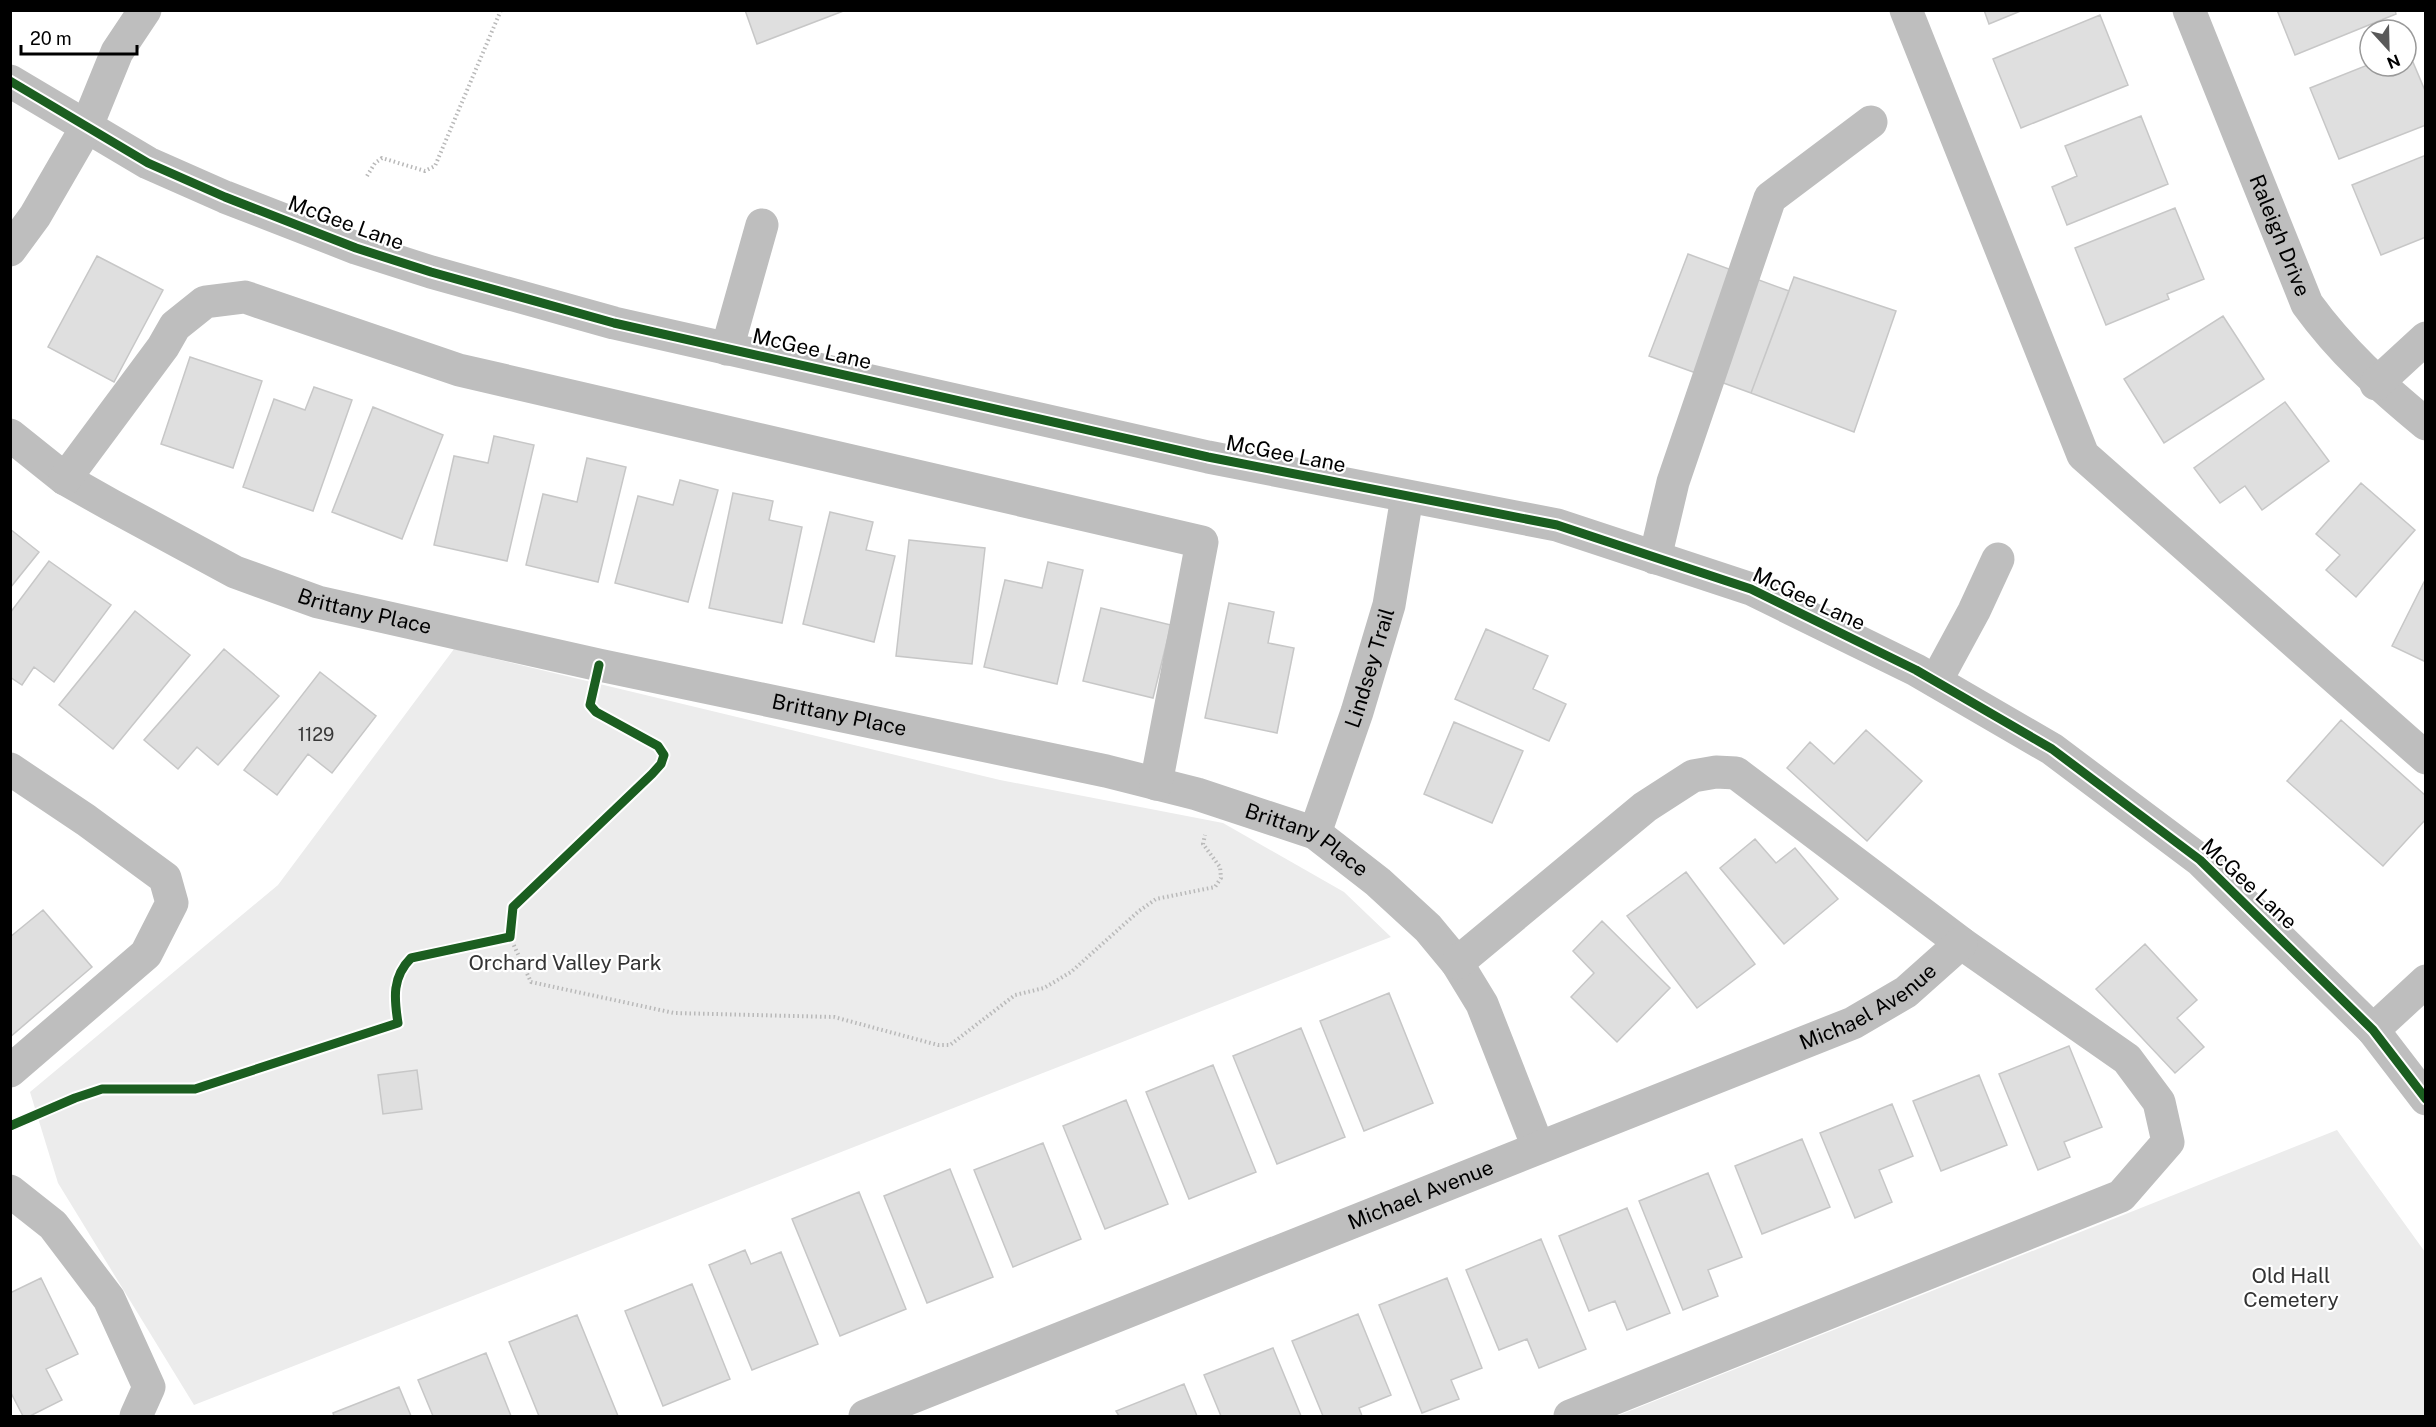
<svg xmlns="http://www.w3.org/2000/svg" width="2436" height="1427" font-family="'Public Sans',sans-serif">
<rect width="100%" height="100%" fill="#fff"/>
<path fill="#ececec" d="M454 649 1000 780 1223 823 1344 892 1391 937 194 1405 58 1183 30 1092 278 885Z
M2337 1130 2425 1252V1416H1617Z"/>
<path fill="#dfdfdf" stroke="#c7c7c7" stroke-width="1.5" d="M745 10H846L757 44Z
M1984 10H2023L1989 24Z
M2277 10H2395L2396 14 2295 55Z
M2100 15 2128 85 2021 128 1993 59Z
M2407 48 2426 93V125L2339 159 2310 88 2370 64V66H2406Z
M2141 116 2168 184 2067 225 2052 187 2077 176 2065 146Z
M2426 155V237L2381 255 2352 185Z
M2175 208 2204 279 2167 294 2169 299 2106 325 2075 248Z
M1688 254 1789 291 1751 393 1649 356Z
M97 256 163 290 114 382 48 347Z
M1794 277 1896 311 1854 432 1751 393Z
M2223 316 2264 379 2164 443 2124 379Z
M190 357 262 381 233 468 161 444Z
M314 387 352 400 313 511 243 487 274 399 305 410Z
M2285 402 2329 461 2262 510 2245 486 2220 503 2194 468Z
M373 407 443 435 402 539 332 512Z
M494 436 534 445 507 561 434 545 454 456 488 463Z
M587 458 626 467 598 582 526 565 543 494 577 502Z
M680 480 718 490 688 602 615 583 638 496 673 505Z
M2361 483 2415 530 2356 597 2326 570 2340 555 2316 534Z
M733 493 773 501 769 520 802 527 782 623 709 608Z
M830 512 873 522 866 550 895 556 874 642 803 624Z
M10 529 39 552 10 588Z
M909 540 985 548 972 664 896 656Z
M49 561 111 605 54 682 34 667 22 685 10 677V613Z
M1048 562 1083 570 1057 684 984 667 1005 580 1042 588Z
M2426 578V662L2392 646Z
M1229 603 1274 612 1268 643 1294 648 1277 733 1205 718Z
M1101 608 1171 625 1153 698 1083 681Z
M135 611 190 655 113 749 59 705Z
M1486 629 1548 656 1533 689 1566 704 1549 741 1455 699Z
M224 649 279 696 218 765 197 747 178 769 144 740Z
M320 672 376 716 332 773 308 754 277 795 244 770Z
M2341 720 2426 796V819L2383 866 2287 781Z
M1454 722 1523 751 1492 823 1424 794Z
M1866 730 1922 781 1867 841 1787 768 1810 742 1834 764Z
M1755 839 1776 863 1795 848 1838 899 1784 944 1720 868Z
M1686 872 1755 964 1697 1008 1627 916Z
M43 910 92 967 10 1037V937Z
M1602 921 1670 988 1617 1042 1571 997 1594 973 1573 951Z
M2145 944 2197 1000 2177 1018 2204 1047 2175 1073 2096 989Z
M1389 993 1433 1103 1364 1131 1320 1021Z
M1301 1028 1345 1137 1277 1164 1233 1056Z
M2069 1046 2102 1127 2064 1142 2070 1157 2038 1170 1999 1074Z
M1213 1065 1256 1172 1189 1199 1146 1092Z
M417 1070 422 1109 383 1114 378 1075Z
M1979 1075 2007 1145 1941 1171 1913 1101Z
M1126 1100 1168 1204 1105 1229 1063 1126Z
M1892 1104 1913 1156 1879 1170 1892 1202 1855 1218 1820 1133Z
M1802 1139 1830 1207 1762 1234 1735 1166Z
M1043 1143 1081 1239 1013 1267 974 1170Z
M950 1169 993 1277 927 1303 884 1196Z
M1708 1173 1742 1257 1708 1270 1718 1296 1683 1310 1639 1201Z
M859 1192 906 1309 840 1336 792 1219Z
M1627 1208 1670 1313 1627 1330 1615 1301 1589 1311 1559 1236Z
M1541 1239 1586 1349 1539 1368 1527 1339 1499 1350 1466 1270Z
M745 1250 751 1264 781 1252 818 1344 752 1370 709 1265Z
M41 1278 78 1354 46 1369 62 1400 30 1416H23L10 1391V1293Z
M1447 1278 1482 1368 1451 1380 1459 1399 1422 1413 1379 1305Z
M692 1284 730 1379 663 1406 625 1311Z
M1358 1314 1391 1395 1359 1408 1362 1416H1323L1292 1341Z
M577 1315 618 1416H539L509 1342Z
M1273 1348 1301 1416H1221L1204 1375Z
M486 1353 511 1416H433L418 1380Z
M1184 1384 1197 1416H1119L1116 1411Z
M399 1387 411 1416H334L333 1413Z"/>
<g fill="none" stroke-linecap="round" stroke-linejoin="round">
<path stroke="#b9b9b9" stroke-width="4" stroke-dasharray="1.5 3" stroke-linecap="butt" d="M367 176 375 163 382 158 425 171 435 166 501 10
M510 937 531 982 674 1013 834 1017 938 1045H950L1015 995 1044 988 1071 972 1139 911 1156 899 1215 887 1221 878 1220 867 1203 844 1205 835
M10 1126 75 1098 102 1089H195L398 1023C396 1008 392 991 397 977 407 944 480 946 510 937L513 907 661 764 664 755 658 746 596 712 590 705 591 701"/>
<g stroke="#bebebe" stroke-width="33">
<path d="M1906 10 2083 455 2426 758"/>
<path id="s1" d="M2189 10 2307 304C2341 351 2381 387 2426 424"/>
<path d="M10 81 148 163 225 197 356 248 431 272 614 323 1208 457 1557 525 1751 589 1916 670 2052 749 2200 860 2373 1030 2426 1099"/>
<path d="M10 250 35 216 86 128 117 52 145 10"/>
<path d="M727 349 762 225"/>
<path d="M2376 384 2426 338"/>
<path id="s2" d="M10 435 65 479 111 505 235 572 318 602 599 665 1106 771 1197 794 1315 833 1378 882 1428 928 1457 963 1482 1004 1538 1147"/>
<path d="M65 479 163 347 175 326 205 302 245 297 459 370 1202 542 1156 784"/>
<path d="M1655 558 1673 482 1770 198 1871 122"/>
<path d="M1936 681 1974 611 1998 559"/>
<path d="M10 769 86 820 165 878 172 903 146 954 10 1071"/>
<path id="s3" d="M1315 833 1357 712 1389 605 1407 497"/>
<path d="M1457 963 1645 807 1693 776 1716 772 1736 773 1961 943 2127 1059 2159 1102 2168 1142 2121 1196 1570 1416"/>
<path d="M2373 1030 2426 981"/>
<path d="M10 1191 53 1225 109 1299 149 1387 136 1416"/>
<path id="s4" d="M865 1416 1853 1023 1906 992 1961 943"/>
</g>
<g stroke="#fff" stroke-width="13">
<path id="cycleway" d="M10 81 148 163 225 197 356 248 431 272 614 323 1208 457 1557 525 1751 589 1916 670 2052 749 2200 860 2373 1030 2426 1099
M10 1126 75 1098 102 1089H195L398 1023C394 998 392 977 411 958L510 937 513 907 652 774 661 764 664 755 658 746 596 712 590 705 599 665"/>
</g>
<use href="#cycleway" stroke="#1b5e20" stroke-width="9"/>
</g>
<g text-anchor="middle" stroke-width="4.5" stroke-linejoin="round" paint-order="stroke">
<g font-size="18" fill="#383838">
<text x="316" y="741">1129</text>
</g>
<g font-size="21" fill="#000" stroke="#fff">
<text transform="translate(346 223) rotate(20)" y="7">McGee Lane</text>
<text dy="7" stroke="none"><textPath href="#s1" startOffset="243">Raleigh Drive</textPath></text>
<text transform="translate(812 349) rotate(13)" y="7">McGee Lane</text>
<text transform="translate(1286 454) rotate(11)" y="7">McGee Lane</text>
<text transform="translate(1809 599) rotate(25)" y="7">McGee Lane</text>
<text dy="7" stroke="none"><textPath href="#s2" startOffset="400">Brittany Place</textPath></text>
<text dy="7" stroke="none"><textPath href="#s3" startOffset="174">Lindsey Trail</textPath></text>
<text dy="7" stroke="none"><textPath href="#s2" startOffset="886">Brittany Place</textPath></text>
<text dy="7" stroke="none"><textPath href="#s2" startOffset="1372">Brittany Place</textPath></text>
<text transform="translate(2249 884) rotate(43)" y="7">McGee Lane</text>
<text dy="7" stroke="none"><textPath href="#s4" startOffset="1084">Michael Avenue</textPath></text>
<text dy="7" stroke="none"><textPath href="#s4" startOffset="598">Michael Avenue</textPath></text>
</g>
<g font-size="21" fill="#333" stroke="#fff">
<text x="565" y="970">Orchard Valley Park</text>
<text x="2291" y="1283">Old Hall<tspan x="2291" dy="24">Cemetery</tspan></text>
</g>
</g>
<rect width="2436" height="1427" fill="none" stroke="#000000" stroke-width="24"/>
<g transform="translate(2388 48) rotate(158)"><circle r="28" fill="#ffffff" stroke="#999999" stroke-width="1.5"/>
<path d="M0-4.5L10 22L0 15L-10 22Z" fill="#595959"/>
<text y="-9" font-size="16" font-weight="bold" text-anchor="middle" fill="#000000">N</text>
</g>
<path d="M21 45v9h116v-9" fill="none" stroke="#000000" stroke-width="3"/>
<text x="30" y="45" font-size="18" fill="#000000" stroke="#ffffff" stroke-width="4.5" paint-order="stroke">20 m</text>
</svg>
